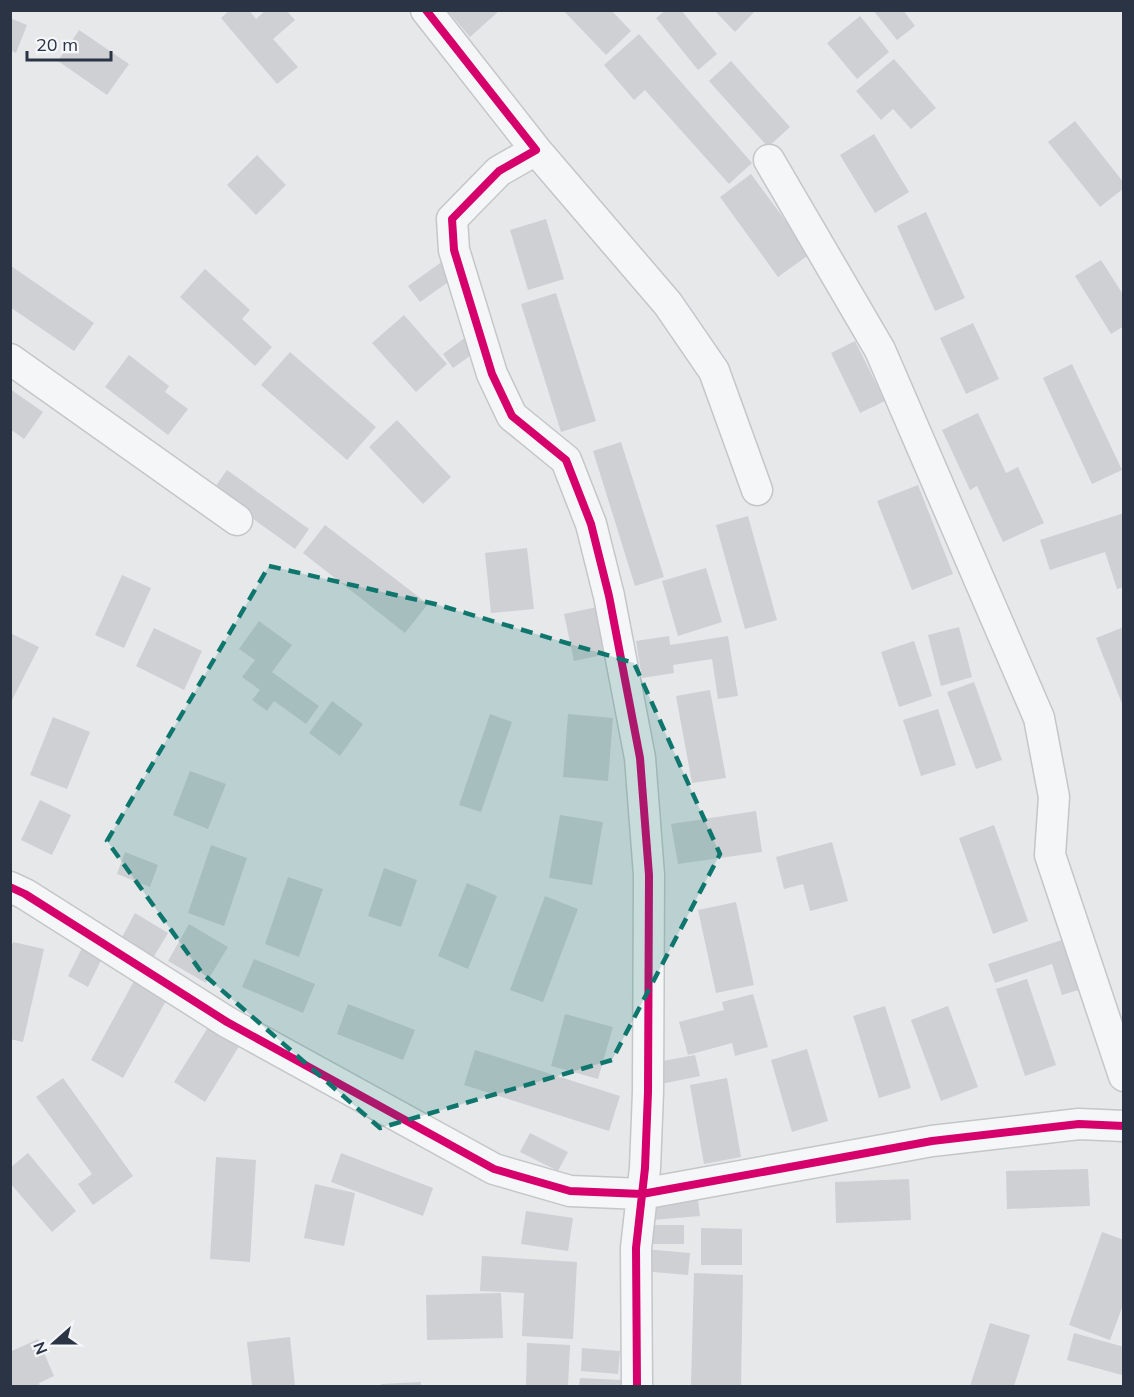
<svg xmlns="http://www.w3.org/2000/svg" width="1134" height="1397" font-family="Mulish,sans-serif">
<rect width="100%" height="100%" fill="#e6e8ea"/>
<path fill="#ced0d3" d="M230 10H249L256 19 266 10H286L295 20 273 39 298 67 277 84 221 18Z
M447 10H500L470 37Z
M563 10H611L631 31 606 55Z
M666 10H681L717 54 698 70 656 18Z
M714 10H756L735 32Z
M873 10H903L915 26 897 40Z
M860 16 889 52 857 79 827 43Z
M10 18 27 25 16 53 10 50Z
M79 30 129 64 107 95 58 61Z
M639 34 752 163 729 184 645 90 634 100 604 65Z
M894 59 936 108 911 129 893 109 881 120 856 91Z
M731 61 790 127 768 147 709 81Z
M1075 121 1124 183V188L1100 207 1048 142Z
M874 134 909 192 875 213 840 155Z
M257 155 286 185 256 215 227 185Z
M751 174 810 254 778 277 720 197Z
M926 212 965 298 935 311 897 226Z
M546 219 564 279 528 290 510 230Z
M1101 260 1124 296V326L1111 334 1075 276Z
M443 261 454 278 420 302 408 286Z
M11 266 94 323 74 351 10 307Z
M205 269 250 310 242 319 272 347 255 366 180 297Z
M556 293 596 421 561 432 521 304Z
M404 315 447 364 416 392 372 343Z
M973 323 999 379 966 394 940 338Z
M470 334 481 348 453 368 443 354Z
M855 341 885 401 860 413 831 353Z
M290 352 376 427 347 460 261 385Z
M129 355 169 386 165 392 188 409 168 435 105 387Z
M1072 364 1122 470 1092 484 1043 378Z
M10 389 43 412 24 439 10 429Z
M978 413 1006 473 1018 467 1044 523 1003 542 977 486 970 490 942 430Z
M397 420 451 477 423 504 369 447Z
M621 442 664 577 635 586 593 451Z
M227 470 309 529 295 549 213 490Z
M918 485 953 574 912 590 877 501Z
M1124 513V587L1117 589 1105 552 1050 570 1040 540Z
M748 516 777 620 745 629 716 525Z
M325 525 428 604 405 633 303 553Z
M527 548 534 609 491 613 485 553Z
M706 568 722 622 678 636 662 581Z
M122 575 151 588 124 648 95 635Z
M597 607 607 654 574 661 564 614Z
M259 621 292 645 272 672 319 706 306 724 274 701 267 711 252 700 260 690 242 677 255 660 239 649Z
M959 627 972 677 941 686 928 635Z
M1124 627V706H1123L1096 638Z
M154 628 202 651 184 690 136 666Z
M10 633 39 647 10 704Z
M669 636 670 645 728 636 738 696 718 699 712 659 673 665 674 673 642 678 636 641Z
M914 641 932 696 899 707 881 652Z
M974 682 1002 760 976 769 947 692Z
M710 690 726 778 692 783 676 696Z
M332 701 363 724 340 756 309 733Z
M938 709 956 765 921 776 903 720Z
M490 714 512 722 481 812 459 805Z
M568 714 613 718 608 781 563 777Z
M53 717 90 732 67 789 30 775Z
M190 771 226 784 208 829 173 815Z
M40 800 71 815 52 855 21 840Z
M756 811 762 852 678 864 671 824Z
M560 815 603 822 592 885 549 878Z
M994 825 1028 921 993 934 959 838Z
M832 842 848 901 810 911 803 884 784 889 776 857Z
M211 845 247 858 224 926 188 913Z
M125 852 158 865 150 887 117 874Z
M384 868 417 880 401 927 368 916Z
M288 877 323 889 299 957 265 944Z
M467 883 497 896 468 969 438 956Z
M545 896 578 909 543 1002 510 990Z
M736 902 754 985 716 993 698 910Z
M135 913 168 933 153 958 121 939Z
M189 924 228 947 206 983 168 961Z
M1068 938 1085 988 1062 995 1052 964 995 983 988 964Z
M86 940 106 950 88 987 68 976Z
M13 942 44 949 23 1042 10 1039V953Z
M254 959 315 984 303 1013 242 987Z
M1027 979 1056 1065 1025 1076 996 989Z
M134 981 167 999 123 1078 91 1060Z
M753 994 768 1047 735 1056 732 1043 688 1055 679 1022 724 1010 722 1002Z
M348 1004 415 1030 403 1060 337 1034Z
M885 1006 911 1088 879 1098 853 1016Z
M948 1006 978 1087 941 1101 911 1020Z
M565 1014 613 1027 598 1079 551 1066Z
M210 1024 241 1043 205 1102 174 1082Z
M807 1049 828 1121 792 1132 771 1060Z
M475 1050 620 1096 609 1131 464 1085Z
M695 1055 700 1076 661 1084 657 1062Z
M63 1078 133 1176 93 1205 78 1184 92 1174 36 1097Z
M727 1078 741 1157 704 1164 690 1085Z
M530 1133 568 1152 558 1171 520 1152Z
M28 1153 76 1211 52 1232 10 1183V1168Z
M341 1153 433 1188 423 1216 331 1182Z
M216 1157 256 1160 250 1262 210 1259Z
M1088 1169 1090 1206 1007 1209 1006 1171Z
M909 1179 911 1220 836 1223 835 1182Z
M315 1184 355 1193 344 1246 304 1238Z
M698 1200 700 1216 652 1220 651 1203Z
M526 1211 573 1218 568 1251 521 1244Z
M642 1225H684V1244H642Z
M701 1228 742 1229V1265H701Z
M1102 1232 1124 1240V1302L1110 1340 1069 1325Z
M644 1249 690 1253 688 1275 642 1271Z
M482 1256 577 1262 573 1339 522 1336 524 1293 480 1291Z
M694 1273 743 1275 741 1386 691 1385Z
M501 1293 503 1338 427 1340 426 1295Z
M990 1323 1030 1335 1014 1386H970Z
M1074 1333 1124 1347 1122 1375 1067 1360Z
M290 1337 295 1386H252L247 1342Z
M38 1339 54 1376 39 1383 40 1386H10V1352Z
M527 1343 570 1345 568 1386H526Z
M582 1348 620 1351 618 1374 581 1371Z
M580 1378 622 1380V1386H579Z
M421 1382V1386H381V1384Z"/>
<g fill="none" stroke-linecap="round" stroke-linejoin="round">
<g stroke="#c4c6c8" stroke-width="33">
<path id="minor" d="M426 10 536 150 499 171 452 219 454 250 492 374 512 416 566 460 591 524 609 596 640 758 649 875 648 1092 645 1168 636 1248 637 1386
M536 150 668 304 714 371 757 490
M769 160 880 350 1039 718 1054 797 1050 855 1124 1076
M10 359 237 520
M10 887 25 894 227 1022 494 1169 570 1191 642 1194 932 1141 1079 1124 1124 1126"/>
</g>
<use href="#minor" stroke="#f5f6f7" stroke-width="30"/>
<g stroke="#f4f6f9" stroke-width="11">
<path id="cycleway" d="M426 10 536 150 499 171 452 219 454 250 492 374 512 416 566 460 591 524 609 596 640 758 649 875 648 1092 645 1168 636 1248 637 1386
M10 887 25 894 227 1022 494 1169 570 1191 642 1194 932 1141 1079 1124 1124 1126"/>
</g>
<use href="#cycleway" stroke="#d6006c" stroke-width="8"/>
</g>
<path fill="#0f766e" fill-opacity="0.2" stroke="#0f766e" stroke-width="4.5" stroke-dasharray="12 8" stroke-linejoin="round" d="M269 566 435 604 634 663 720 854 612 1060 380 1128 202 973 107 841Z"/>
<rect width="1134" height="1397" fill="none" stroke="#2b3445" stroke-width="24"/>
<g transform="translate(54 1343) rotate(249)" stroke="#f4f6f9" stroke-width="4.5" paint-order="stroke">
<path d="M0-4.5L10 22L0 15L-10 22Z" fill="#2b3445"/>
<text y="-9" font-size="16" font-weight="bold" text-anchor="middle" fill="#2b3445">N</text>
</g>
<path d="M27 51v9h84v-9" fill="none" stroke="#2b3445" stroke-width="3"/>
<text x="36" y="51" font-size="18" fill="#2b3445" stroke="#f4f6f9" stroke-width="4.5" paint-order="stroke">20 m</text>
</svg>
